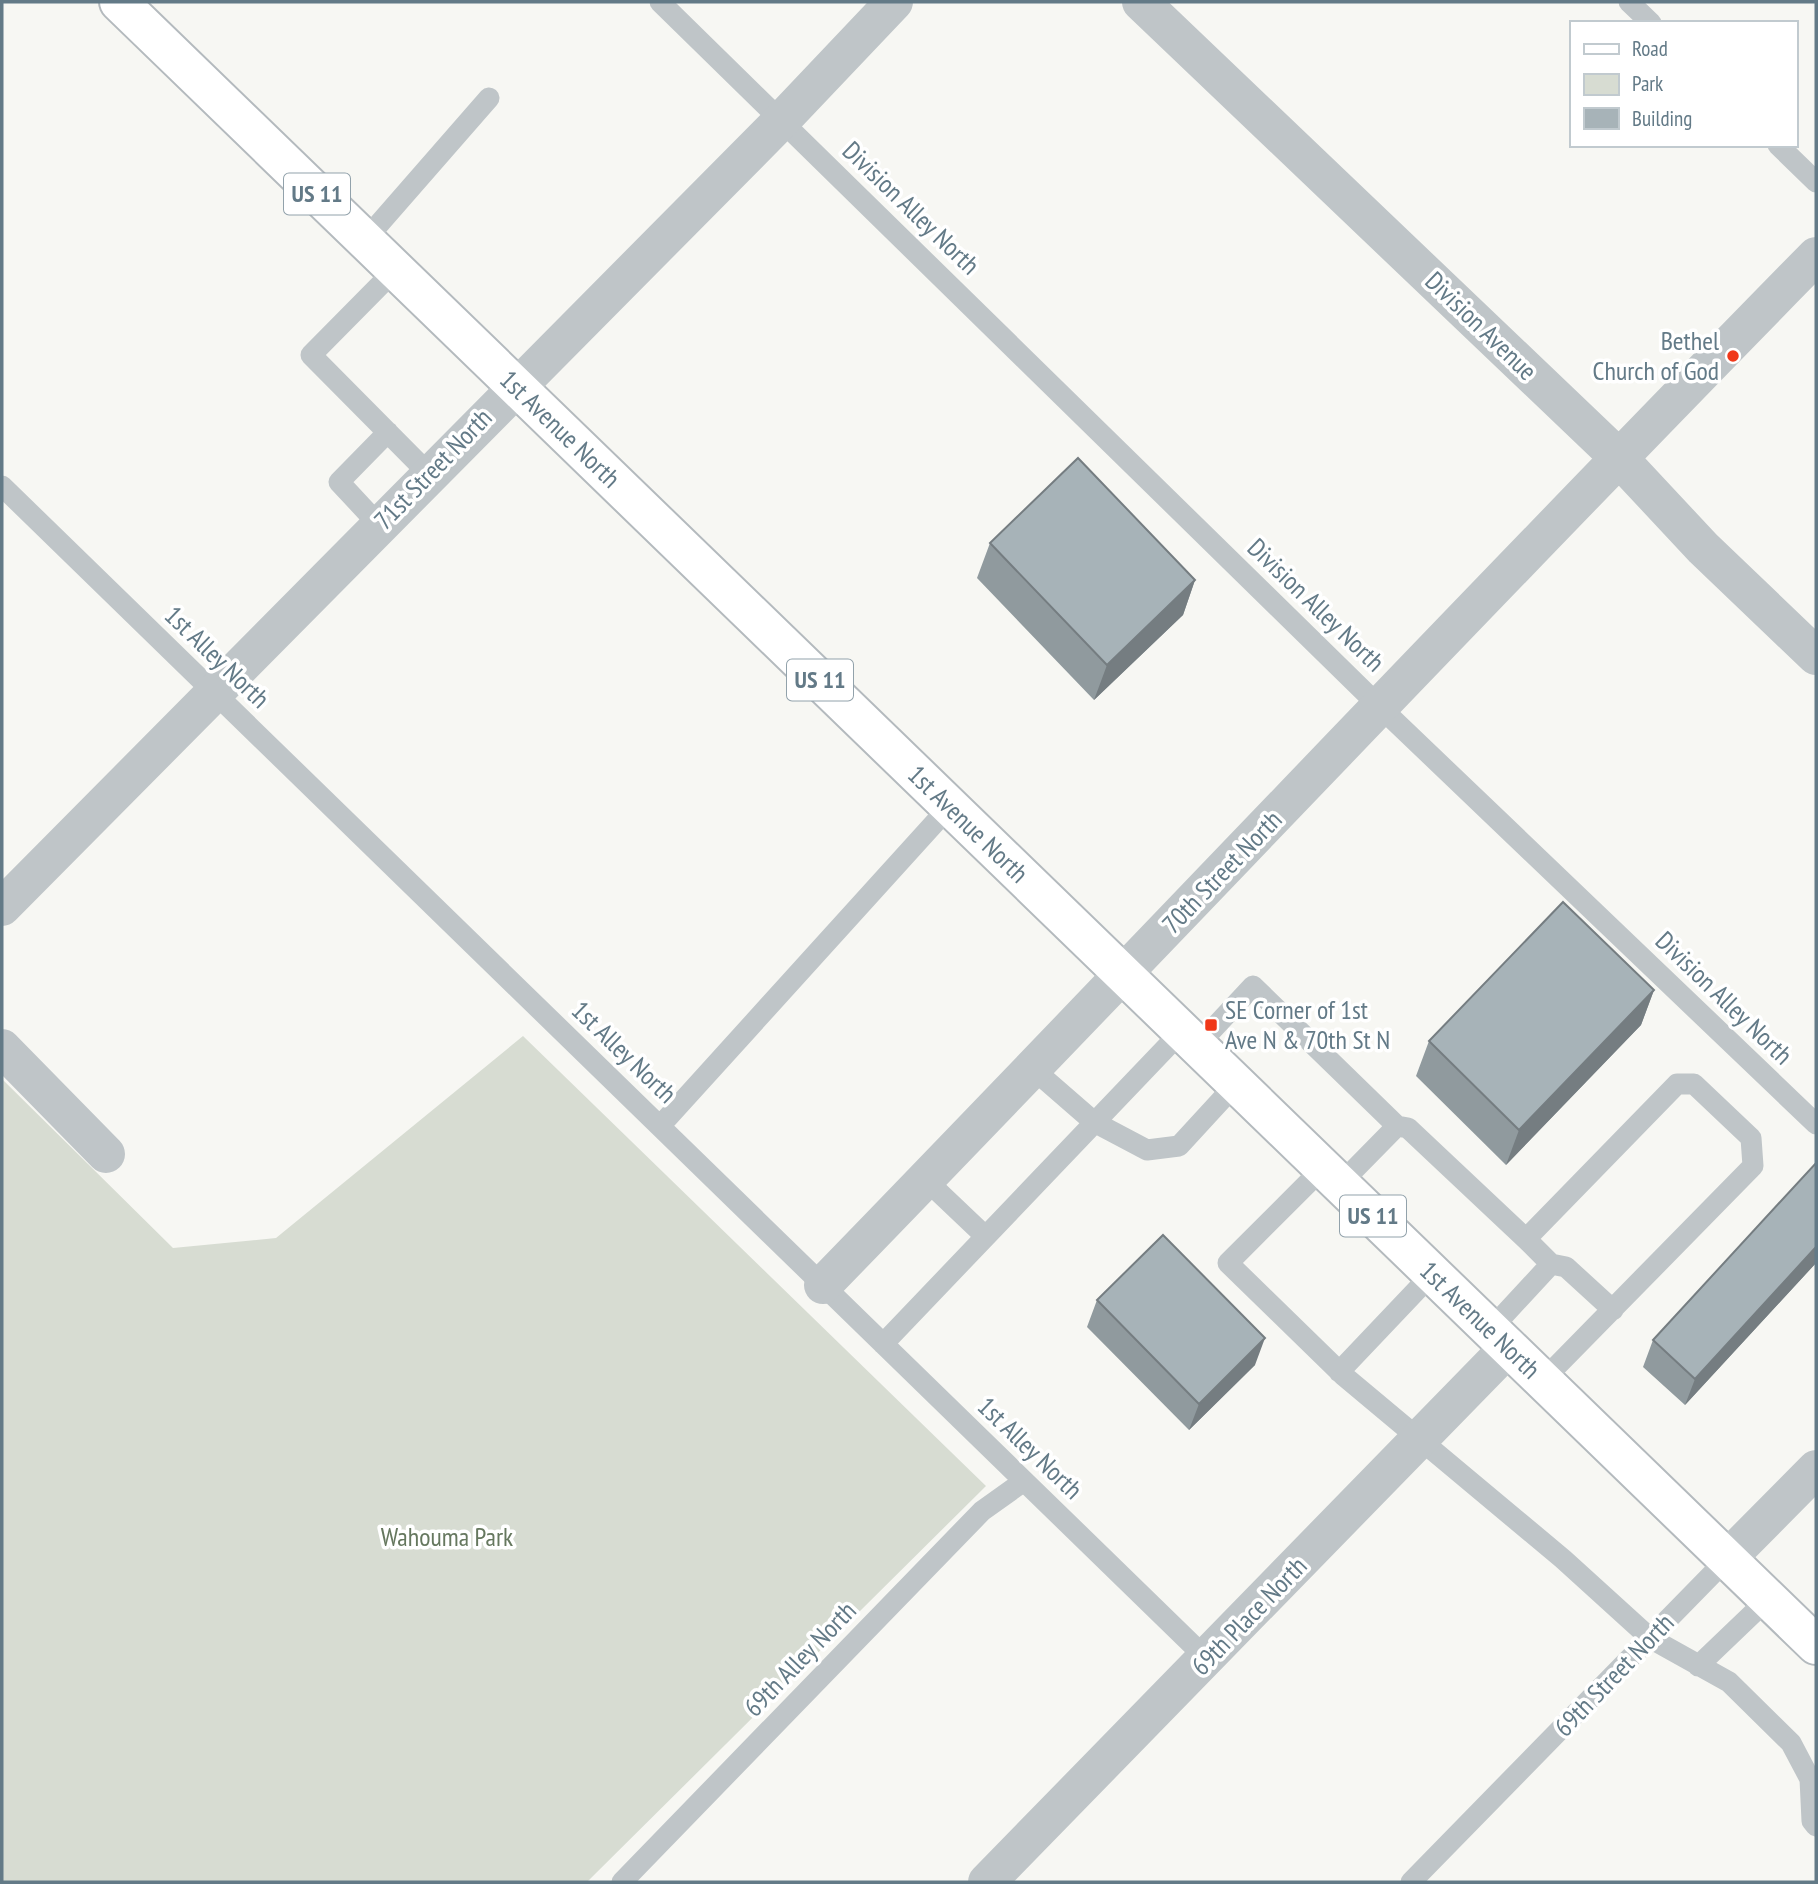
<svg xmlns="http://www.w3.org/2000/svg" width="1818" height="1884" font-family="'PT Sans Narrow',sans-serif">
<rect width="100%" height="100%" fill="#f7f7f3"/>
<path fill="#d7dcd2" d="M523 1036 986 1486 587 1882H2V1079L173 1248 276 1238Z"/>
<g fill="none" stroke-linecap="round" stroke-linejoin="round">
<g stroke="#b4babe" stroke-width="42">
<path id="primary" d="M119 2 1816 1645"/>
</g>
<path stroke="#bfc5c8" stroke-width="21" d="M660 2 1380 707 1816 1124
M1629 2 1651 23
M1778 145 1816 182
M365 240 489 98
M395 270 311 355 429 474
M2 486 1207 1659
M379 525 339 482 388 432
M1197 1046 1253 986 1397 1126
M1033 1069 1094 1122 1147 1150 1179 1146 1236 1084
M660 1126 950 806
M1323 1168 1228 1263 1344 1376 1563 1559 1650 1638 1729 1682 1791 1743 1810 1779 1812 1821 1816 1826
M925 1179 985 1236
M1340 1184 1397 1126 1408 1128 1526 1239
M1551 1264 1566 1267 1613 1310
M1490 1330 1551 1264 1526 1239 1677 1084H1694L1751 1138 1753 1166 1542 1381
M883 1344 1182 1031
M1339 1372 1432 1274
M1698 1666 1768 1599
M622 1882 982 1511 1024 1481
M1411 1882 1727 1559"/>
<path stroke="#bfc5c8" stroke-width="38" d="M1141 2 1618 457 1703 548 1816 656
M2 907 782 120 894 2
M2 1048 106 1154
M823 1285C1155 943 1482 596 1816 256
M1727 1559 1816 1469
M987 1882 1509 1347"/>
<use href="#primary" stroke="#fff" stroke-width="38"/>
</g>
<path fill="#909a9e" d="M990 543 1195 580 1183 615 1094 700 977 578Z
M1654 990 1641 1025 1506 1165 1416 1076 1429 1041Z
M1816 1163V1263L1685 1405 1643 1367 1653 1340Z
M1097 1300 1255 1365 1189 1430 1087 1327Z"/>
<path fill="#757d81" d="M1195 580 1183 615 1094 700 1107 665Z
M1654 990 1641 1025 1506 1165 1519 1130Z
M1816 1247V1263L1685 1405 1695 1379Z
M1265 1338 1255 1365 1189 1430 1199 1404Z"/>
<path fill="#a7b3b8" stroke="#757d81" stroke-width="2" d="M1078 458 1195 580 1107 665 990 543Z
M1563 902 1654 990 1519 1130 1429 1041Z
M1816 1163V1247L1695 1379 1653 1340Z
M1163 1235 1265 1338 1199 1404 1097 1300Z"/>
<g fill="#f03819" stroke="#fff" stroke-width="2.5">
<circle cx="1733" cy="356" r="7"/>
<rect x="1204" y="1018" width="14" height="14" rx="3.5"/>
</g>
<g text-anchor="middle" stroke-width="7" stroke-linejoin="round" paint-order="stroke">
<g fill="#fff" stroke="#92a2ab" stroke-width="2">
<rect x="284" y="173.5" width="66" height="41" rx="5"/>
<rect x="787" y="659.5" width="66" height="41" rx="5"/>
<rect x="1340" y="1195.5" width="66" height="41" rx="5"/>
</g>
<g font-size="24" font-weight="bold" fill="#637a87">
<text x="317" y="202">US 11</text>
<text x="820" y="688">US 11</text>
<text x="1373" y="1224">US 11</text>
</g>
<g font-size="26" fill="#637a87" stroke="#fff">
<text transform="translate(911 208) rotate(44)" y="9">Division Alley North</text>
<text transform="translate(1481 326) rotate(44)" y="9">Division Avenue</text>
<text transform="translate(560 429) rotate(44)" y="9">1st Avenue North</text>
<text transform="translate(433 469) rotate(-46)" y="9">71st Street North</text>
<text transform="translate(1316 605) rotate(44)" y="9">Division Alley North</text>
<text transform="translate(217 657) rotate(44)" y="9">1st Alley North</text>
<text transform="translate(968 824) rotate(44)" y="9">1st Avenue North</text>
<text transform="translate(1222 872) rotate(-46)" y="9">70th Street North</text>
<text transform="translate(1724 998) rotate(44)" y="9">Division Alley North</text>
<text transform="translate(624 1052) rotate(44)" y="9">1st Alley North</text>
<text transform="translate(1480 1320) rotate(44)" y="9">1st Avenue North</text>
<text transform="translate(1030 1448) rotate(44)" y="9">1st Alley North</text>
<text transform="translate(1249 1616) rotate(-46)" y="9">69th Place North</text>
<text transform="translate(800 1659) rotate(-46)" y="9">69th Alley North</text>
<text transform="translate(1614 1675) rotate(-46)" y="9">69th Street North</text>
</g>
<g font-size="26" fill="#637a87" stroke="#fff" text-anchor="end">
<text x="1719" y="350">Bethel<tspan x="1719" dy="30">Church of God</tspan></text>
<text x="1225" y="1019" text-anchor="start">SE Corner of 1st<tspan x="1225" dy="30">Ave N &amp; 70th St N</tspan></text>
</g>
<g font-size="26" fill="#66785f" stroke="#fff">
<text x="447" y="1546">Wahouma Park</text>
</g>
</g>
<rect width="1818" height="1884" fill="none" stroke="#637a87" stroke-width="7"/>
<rect x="1570" y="21" width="228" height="126" fill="#ffffff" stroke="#c1cacf" stroke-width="2"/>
<rect x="1584" y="44" width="35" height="10" fill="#ffffff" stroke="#c1cacf" stroke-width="2"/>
<text x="1632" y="56" font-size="21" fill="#637a87">Road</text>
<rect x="1584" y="74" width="35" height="21" fill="#d7dcd2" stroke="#c1cacf" stroke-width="2"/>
<text x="1632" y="91" font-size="21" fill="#637a87">Park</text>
<rect x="1584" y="108" width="35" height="21" fill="#a7b3b8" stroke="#c1cacf" stroke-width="2"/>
<text x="1632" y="126" font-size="21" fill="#637a87">Building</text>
</svg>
